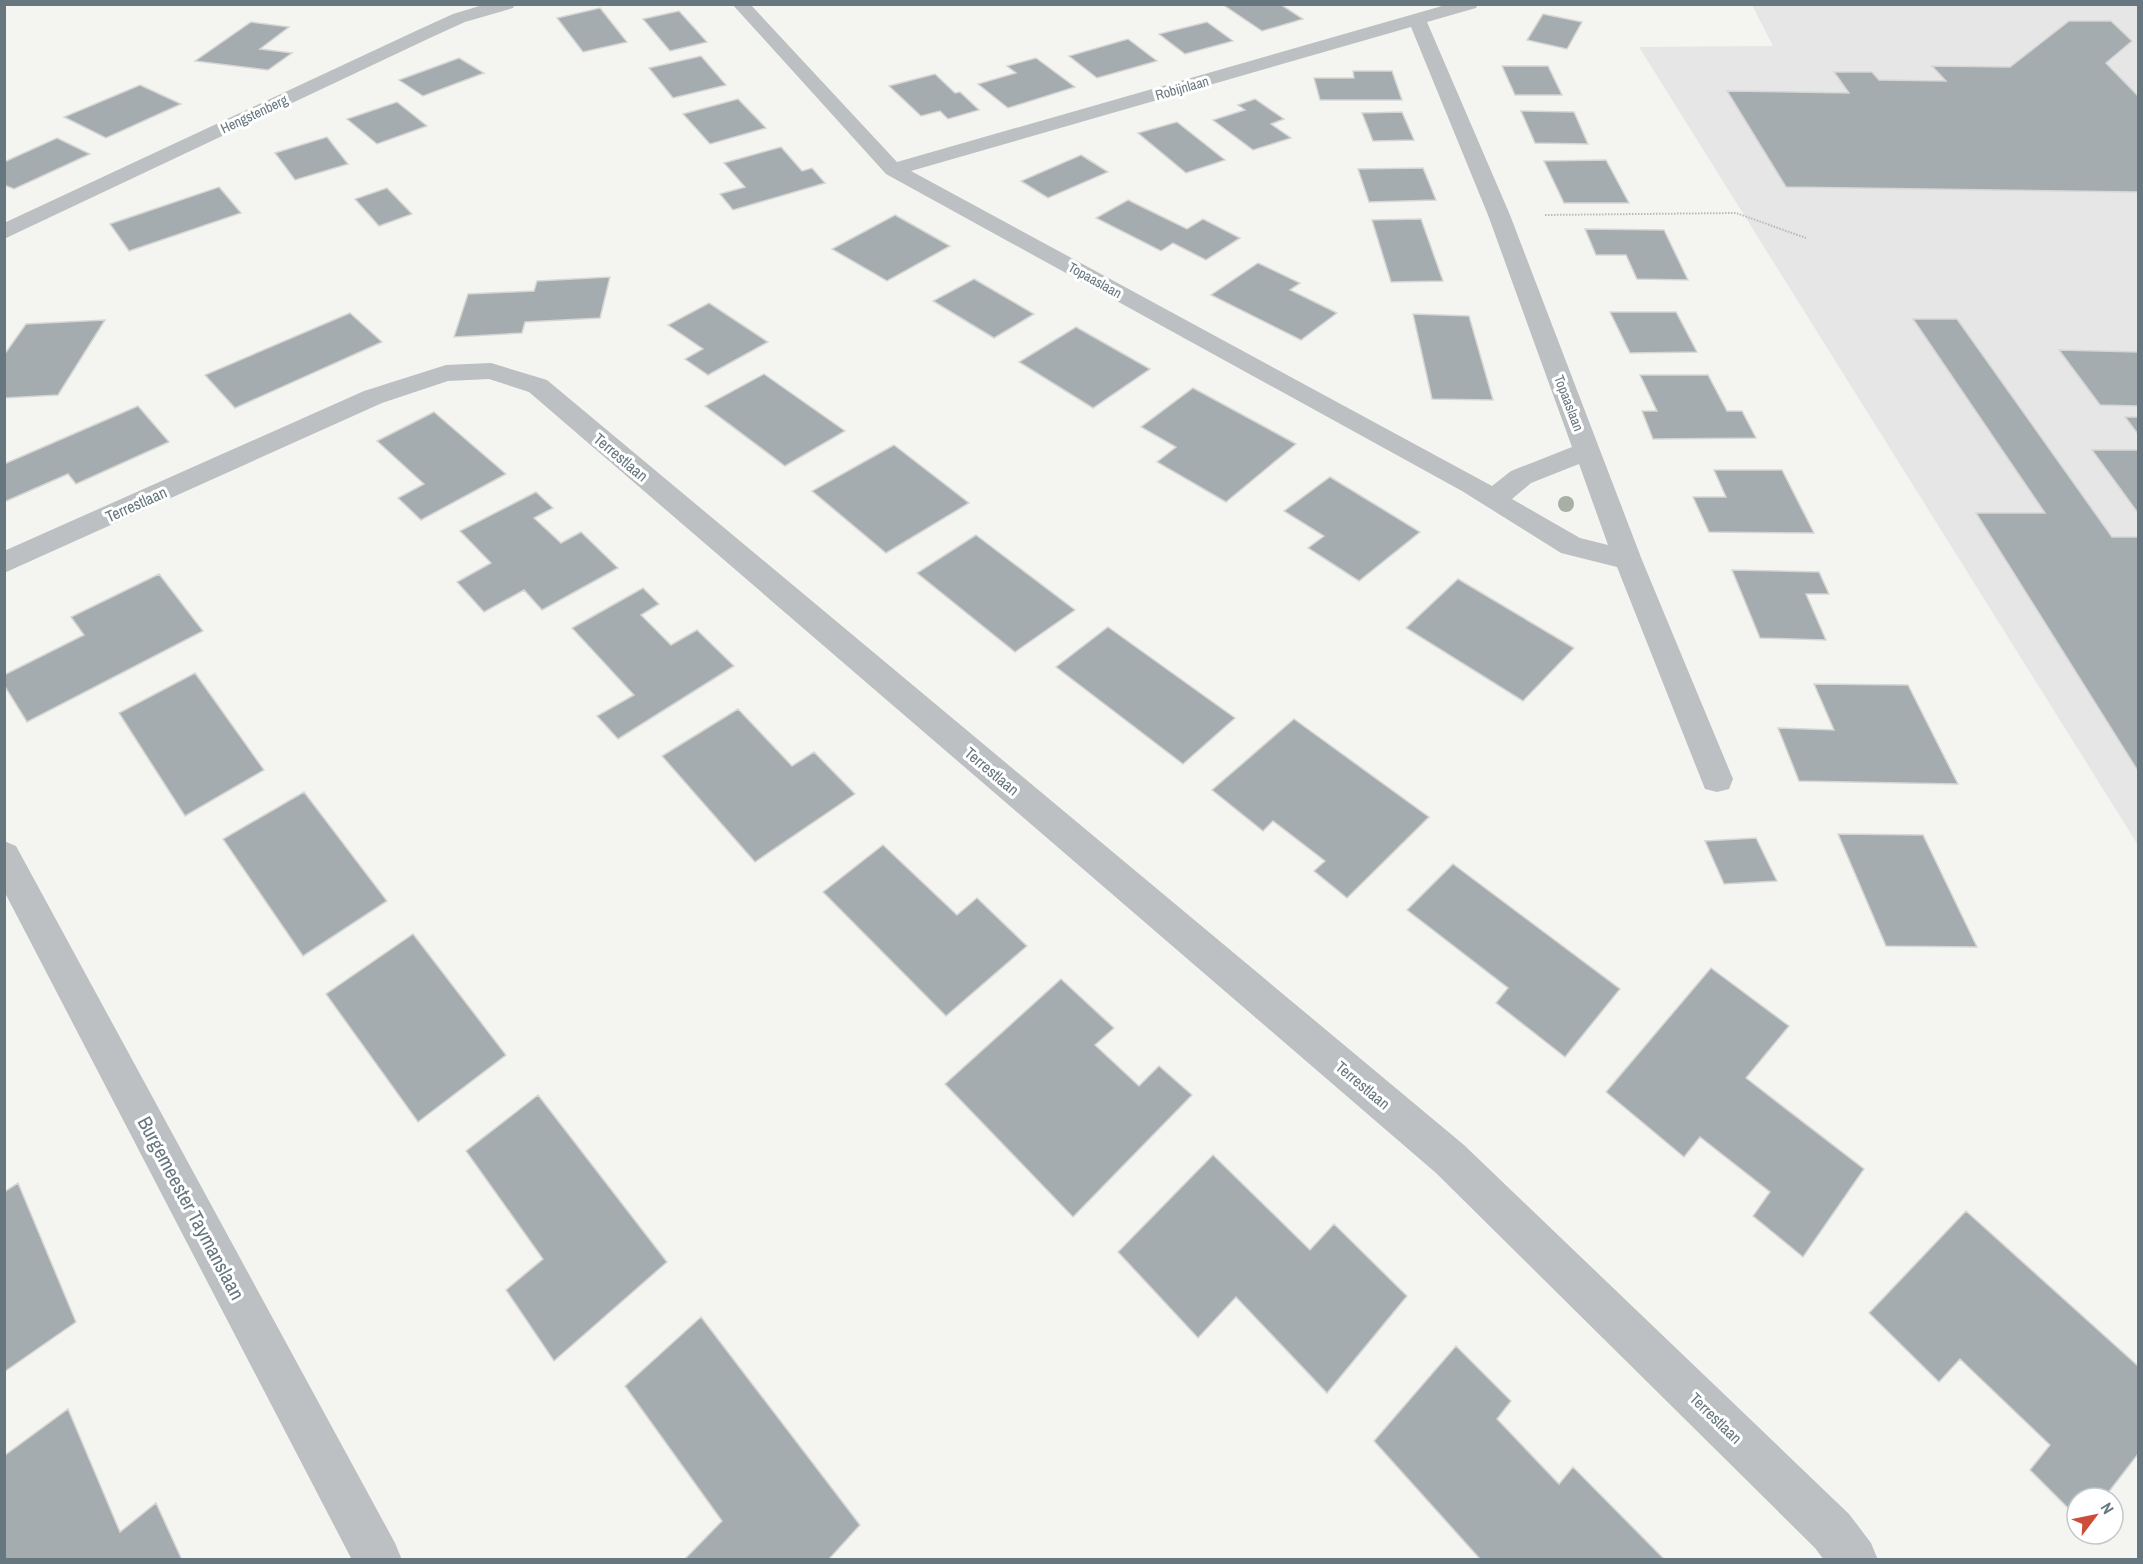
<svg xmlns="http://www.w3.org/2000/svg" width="2143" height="1564" font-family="'Archivo Narrow',sans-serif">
<rect width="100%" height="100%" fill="#f4f4f1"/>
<path fill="#e5e6e5" d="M1752 5H2138V845L1639 47 1773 46Z"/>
<path fill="#a4acb0" stroke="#d6d6d4" stroke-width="1.5" d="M1222 4H1280L1303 19 1262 31Z
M600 8 627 42 583 52 557 18Z
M679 11 707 42 670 51 643 19Z
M1543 14 1582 22 1567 49 1527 40Z
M2069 21H2111L2132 41 2106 63 2138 96V192L1786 187 1727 91 1849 93 1834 72H1872L1879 80 1946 81 1932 66 2010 67Z
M251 22 289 27 260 49 292 53 268 70 195 61Z
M1207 22 1233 41 1185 54 1159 34Z
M1128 39 1157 61 1097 78 1069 56Z
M701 56 726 85 673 98 649 68Z
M459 58 484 73 423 96 399 80Z
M1036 58 1075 87 1008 108 978 84 1016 73 1007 66Z
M1502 66H1548L1562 95H1515Z
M1353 71H1392L1402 100H1320L1314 78H1354Z
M935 74 955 93 960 92 979 110 948 119 940 111 921 116 889 86Z
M140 85 181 104 106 138 64 117Z
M738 99 766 128 710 144 683 114Z
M1255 99 1284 119 1271 124 1291 138 1253 150 1213 120 1245 110 1238 105Z
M397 102 427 126 377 144 347 119Z
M1521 111 1574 112 1588 144 1535 143Z
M1402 112 1414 140 1373 141 1362 113Z
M1177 122 1225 160 1186 173 1138 133Z
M327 137 348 164 295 180 275 153Z
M57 138 90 154 14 189 4 185V162Z
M781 147 802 171 812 168 825 183 733 210 720 194 745 187 724 163Z
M1081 155 1108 172 1048 198 1021 181Z
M1606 160 1629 203H1564L1544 161Z
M1423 168 1436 200 1369 202 1358 169Z
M219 187 241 213 129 251 110 224Z
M387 188 412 214 379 226 355 199Z
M1128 200 1187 229 1203 219 1240 238 1206 260 1173 243 1161 251 1096 218Z
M895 215 950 246 887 281 832 249Z
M1421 219 1443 281 1391 282 1372 220Z
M1585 229 1664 230 1688 280 1637 279 1626 255H1596Z
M1258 263 1300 283 1290 290 1337 313 1301 340 1211 295Z
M610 277 600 318 525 322 522 333 454 337 468 294 534 291 537 281Z
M974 279 1034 314 994 338 933 301Z
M709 303 768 342 708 375 685 359 703 349 668 325Z
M1610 312H1676L1697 352 1630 353Z
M350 313 382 342 235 408 205 375Z
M1413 314 1469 316 1493 400 1432 399Z
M1913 319H1957L2112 537H2138V771L1976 513H2045Z
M105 320 58 395 4 398V355L26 324Z
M1076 327 1150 369 1093 408 1019 362Z
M2059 350 2138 352V406L2100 405Z
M764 374 845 431 785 466 705 406Z
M1640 375H1708L1727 411H1742L1756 438 1653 439 1642 411H1657Z
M1193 388 1296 444 1226 502 1157 462 1176 447 1141 427Z
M138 406 169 442 76 484 68 474 4 502V464Z
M434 412 506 474 421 520 398 498 424 484 377 441Z
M2125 417H2138V434Z
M894 445 969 503 886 553 812 491Z
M2092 450H2138V513Z
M1714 470H1782L1814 533 1709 532 1693 497H1726Z
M1330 477 1420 532 1359 581 1308 548 1324 536 1284 511Z
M536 492 553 508 534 518 561 543 581 532 618 568 542 610 524 590 484 612 457 582 491 563 460 531Z
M976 535 1075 610 1015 652 917 573Z
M1732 570 1819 572 1829 594H1806L1826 640 1760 638Z
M159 574 203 631 27 722 4 685V675L84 635 71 617Z
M1458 579 1574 648 1523 701 1406 628Z
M643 588 659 604 641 615 671 645 697 630 734 666 618 739 597 716 634 695 572 628Z
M1108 627 1235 718 1183 764 1056 667Z
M195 673 264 770 185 816 119 713Z
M1814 684 1908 685 1958 784 1799 781 1778 728 1834 730Z
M738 709 792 766 814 752 855 794 755 862 662 756Z
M1294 719 1429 817 1347 898 1314 871 1325 861 1273 821 1263 831 1212 790Z
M304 792 387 901 303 956 223 839Z
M1838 834 1923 835 1977 947 1886 946Z
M1756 838 1777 881 1724 884 1705 841Z
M883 845 957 915 977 898 1027 946 946 1016 823 892Z
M1453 864 1620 989 1565 1057 1496 1003 1508 988 1407 910Z
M413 934 506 1055 418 1122 326 994Z
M1711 968 1789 1026 1746 1078 1864 1169 1803 1257 1753 1216 1770 1192 1700 1137 1684 1157 1606 1092Z
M1061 979 1114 1028 1095 1045 1139 1086 1159 1066 1192 1095 1073 1217 945 1084Z
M538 1095 667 1262 554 1361 506 1290 543 1259 466 1151Z
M1213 1155 1310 1250 1334 1224 1407 1296 1327 1393 1236 1297 1198 1338 1118 1252Z
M18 1183 76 1322 4 1372V1192Z
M1966 1211 2138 1366V1454L2104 1498H2077V1517L2030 1470 2050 1445 1960 1359 1939 1382 1869 1313Z
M701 1317 860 1525 828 1560H684L722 1521 625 1386Z
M1456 1346 1511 1401 1497 1419 1559 1484 1573 1467 1665 1560H1481L1374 1441Z
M68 1409 120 1532 156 1503 182 1560H4V1456Z"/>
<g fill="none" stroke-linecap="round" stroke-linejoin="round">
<path stroke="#b6b9bb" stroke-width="2" stroke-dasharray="1.5 1.5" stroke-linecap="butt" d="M1545 215 1736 213 1806 238"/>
<path fill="#bcc0c3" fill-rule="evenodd" d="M486 4H515L513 8 465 22 432 37 4 239V223L420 29 453 14Z
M732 4H750L897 162 1449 4H1478L1476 8 1427 22 1510 215 1642 560 1733 779 1729 789 1717 792 1705 789 1617 567 1561 553 1462 491 886 174ZM1411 27 1488 215 1572 447 1511 471 1492 486 911 171ZM1579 464 1608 545 1580 538 1512 499 1531 483Z
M491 363 547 380 1464 1145 1849 1514 1871 1543 1878 1560H1824L1815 1548 1436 1173 529 392 489 379 448 381 382 403 4 573V551L364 391 446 365Z
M4 841 16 846 395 1543 402 1560H352L4 891Z"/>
</g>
<circle fill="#a8afa4" cx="1566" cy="504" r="8"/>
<g text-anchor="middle" stroke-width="6" stroke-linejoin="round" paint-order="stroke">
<g font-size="14" fill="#67777f" stroke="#fff">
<text transform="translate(1182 88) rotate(-16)" y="5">Robijnlaan</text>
<text transform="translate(254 114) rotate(-25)" y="5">Hengstenberg</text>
<text transform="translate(1095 280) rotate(29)" y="5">Topaaslaan</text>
<text transform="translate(1569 403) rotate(69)" y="5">Topaaslaan</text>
</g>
<g font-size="16" fill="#67777f" stroke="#fff">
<text transform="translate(621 457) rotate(40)" y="6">Terrestlaan</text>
<text transform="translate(136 504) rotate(-24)" y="6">Terrestlaan</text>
<text transform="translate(992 771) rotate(40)" y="6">Terrestlaan</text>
<text transform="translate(1363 1085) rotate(40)" y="6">Terrestlaan</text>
<text transform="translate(1716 1418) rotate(44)" y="6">Terrestlaan</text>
</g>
<g font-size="20" fill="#67777f" stroke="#fff">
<text transform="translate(191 1208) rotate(62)" y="7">Burgemeester Taymanslaan</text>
</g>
</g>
<rect width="2143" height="1564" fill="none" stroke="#67777f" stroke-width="12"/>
<g transform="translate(2095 1516) rotate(58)"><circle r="28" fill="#ffffff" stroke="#c2c9cc" stroke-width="1.5"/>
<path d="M0-4.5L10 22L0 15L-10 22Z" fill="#cc4d39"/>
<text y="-9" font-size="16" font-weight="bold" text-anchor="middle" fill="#67777f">N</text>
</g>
</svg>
